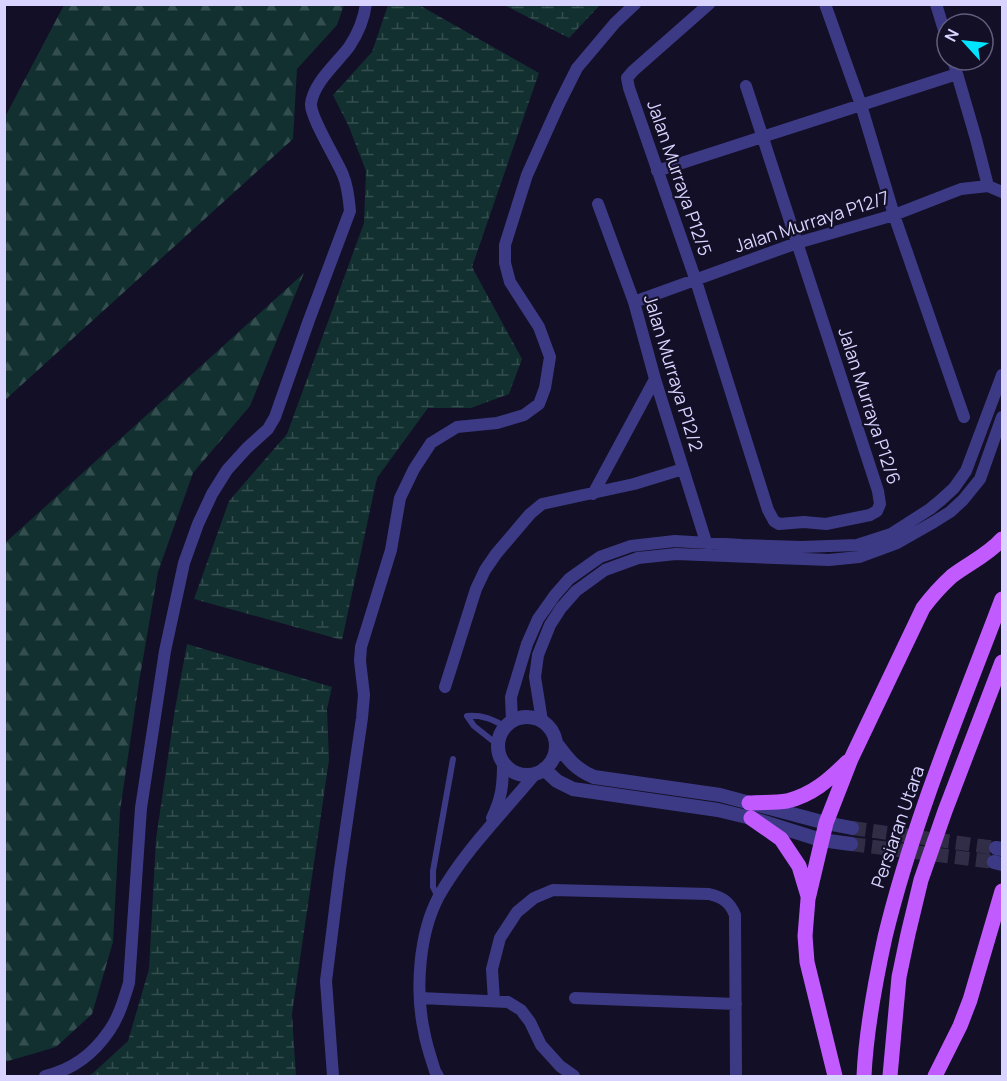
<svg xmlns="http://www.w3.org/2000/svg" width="1007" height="1081" font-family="Manrope,sans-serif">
<defs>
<pattern id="forest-firs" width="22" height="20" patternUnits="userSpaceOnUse" patternTransform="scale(1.5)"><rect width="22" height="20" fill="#12302f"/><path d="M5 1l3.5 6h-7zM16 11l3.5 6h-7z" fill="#344d4e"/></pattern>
<pattern id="wetland-marsh" width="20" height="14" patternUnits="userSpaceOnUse" patternTransform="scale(1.5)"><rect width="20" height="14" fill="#12302f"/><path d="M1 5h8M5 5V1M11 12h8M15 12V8" fill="none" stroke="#344d4e"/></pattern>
</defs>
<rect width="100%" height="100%" fill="#130f26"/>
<path fill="url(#forest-firs)" d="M64 5H344L337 25 297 69 293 139 5 400V117Z
M304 273 250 406 193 473 158 572 139 682 120 811 113 942 92 1014 56 1047 5 1062V543Z"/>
<path fill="url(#wetland-marsh)" d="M388 5H419L539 73 472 267 522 359 509 394 471 408H428L377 478 342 640 194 599 229 501 287 434 364 223 366 171 349 127 333 95 372 52Z
M504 5 600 4V5L569 38Z
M187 644 332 687 327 709 329 760 292 1014 296 1076H86L92 1074 128 1041 149 969 156 839 175 709Z"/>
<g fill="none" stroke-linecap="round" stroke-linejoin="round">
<path stroke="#312d47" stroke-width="14" stroke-dasharray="14 7" stroke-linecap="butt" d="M852 828 996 848
M851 844 994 862"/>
<path stroke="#3d3a85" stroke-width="6" d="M498 745 474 726 467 716C483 715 492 719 506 727
M438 897 433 887V871L453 759"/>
<path stroke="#3d3a85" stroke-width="12" d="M709 4 633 71 627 78 629 88 696 281 768 510 774 521 779 524 804 522 826 524 870 515 877 511 880 504 878 491 746 86
M825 4 861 105 894 215 964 417
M936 4 947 40
M953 60 976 139 988 186
M657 171C757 138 857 107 957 74
M598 204 634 302 655 379 706 542V548
M634 302 797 243 894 215 961 189 988 186 1002 192
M593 494 655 379
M445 687 476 589 485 570 496 554 530 514 542 504 634 484 683 469
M512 721 511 697 527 644 538 619 555 595 569 579 600 557 631 546 675 541 742 545 801 547 857 545 891 534 930 509 941 500 954 488 966 471 1002 375
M542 721 535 677 538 655 550 625 561 608 576 591 605 570 638 558 676 554 829 560 859 557 897 543 934 522 950 512 963 500 980 479 1002 417
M492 818C502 797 503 785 503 762
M420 998 508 1002 521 1010 530 1022 541 1045 560 1066 574 1076
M575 998 736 1004
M494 1001 492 969 500 938 517 912 534 898 553 890 709 894C722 897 730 902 735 915L736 1076
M45 1076C72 1070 94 1053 109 1031 119 1017 124 999 129 983L141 808 165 651 184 563 198 524 212 494 227 470 247 448 268 429 275 417 309 320 350 211C349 199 348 187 343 175 337 160 310 117 311 104 313 83 337 63 349 47 357 35 364 19 366 4
M333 1076 326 981 340 869 362 718 364 695 360 661 361 647 391 550 400 498 414 469 431 443 457 427 497 423 524 415 539 404 545 388 550 357 539 327 510 282 505 263V245L527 175 559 104 577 68 615 23 635 4
M438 1076 435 1071C431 1058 426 1044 424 1031 415 990 419 933 439 896 465 850 503 813 536 773"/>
<path stroke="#3d3a85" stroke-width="14" d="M498 746a29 29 0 1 1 58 0a29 29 0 1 1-58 0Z
M556 743C568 759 575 769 594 777L720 795 826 823 852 828
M544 769 557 781 573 789 718 810 751 818 821 840 851 844
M996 848 1002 849
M994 862 1002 864"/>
<path stroke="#c25bff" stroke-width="15" d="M749 803C761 802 775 803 787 801 812 795 829 780 847 762
M751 818 781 839 799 866 808 896
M835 1076 807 962 805 936 808 899 826 823 851 759 923 608C932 596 941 586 952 576 969 563 988 555 1002 539
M864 1076C866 1030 875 983 885 937 913 821 960 710 1002 599
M890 1076 899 977 908 934 921 880 945 811 1002 662
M935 1076 960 1026 970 1000 1002 891"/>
</g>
<g text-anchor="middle" stroke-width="4.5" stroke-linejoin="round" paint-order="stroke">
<g font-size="18" fill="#d9d4ff" stroke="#130f26">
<text transform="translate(679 178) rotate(71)" y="6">Jalan Murraya P12/5</text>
<text transform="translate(812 222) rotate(-18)" y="6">Jalan Murraya P12/7</text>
<text transform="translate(673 373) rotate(73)" y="6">Jalan Murraya P12/2</text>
<text transform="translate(869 406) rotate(72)" y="6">Jalan Murraya P12/6</text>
<text transform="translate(898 827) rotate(-71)" y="6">Persiaran Utara</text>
</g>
</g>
<rect width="1007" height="1081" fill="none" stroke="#d9d4ff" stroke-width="12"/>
<g transform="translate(965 42) rotate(297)"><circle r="28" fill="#130f26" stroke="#625e7d" stroke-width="1.5"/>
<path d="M0-4.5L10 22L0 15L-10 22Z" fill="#00e5ff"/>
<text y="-9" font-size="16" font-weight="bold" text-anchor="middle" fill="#d9d4ff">N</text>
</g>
</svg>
